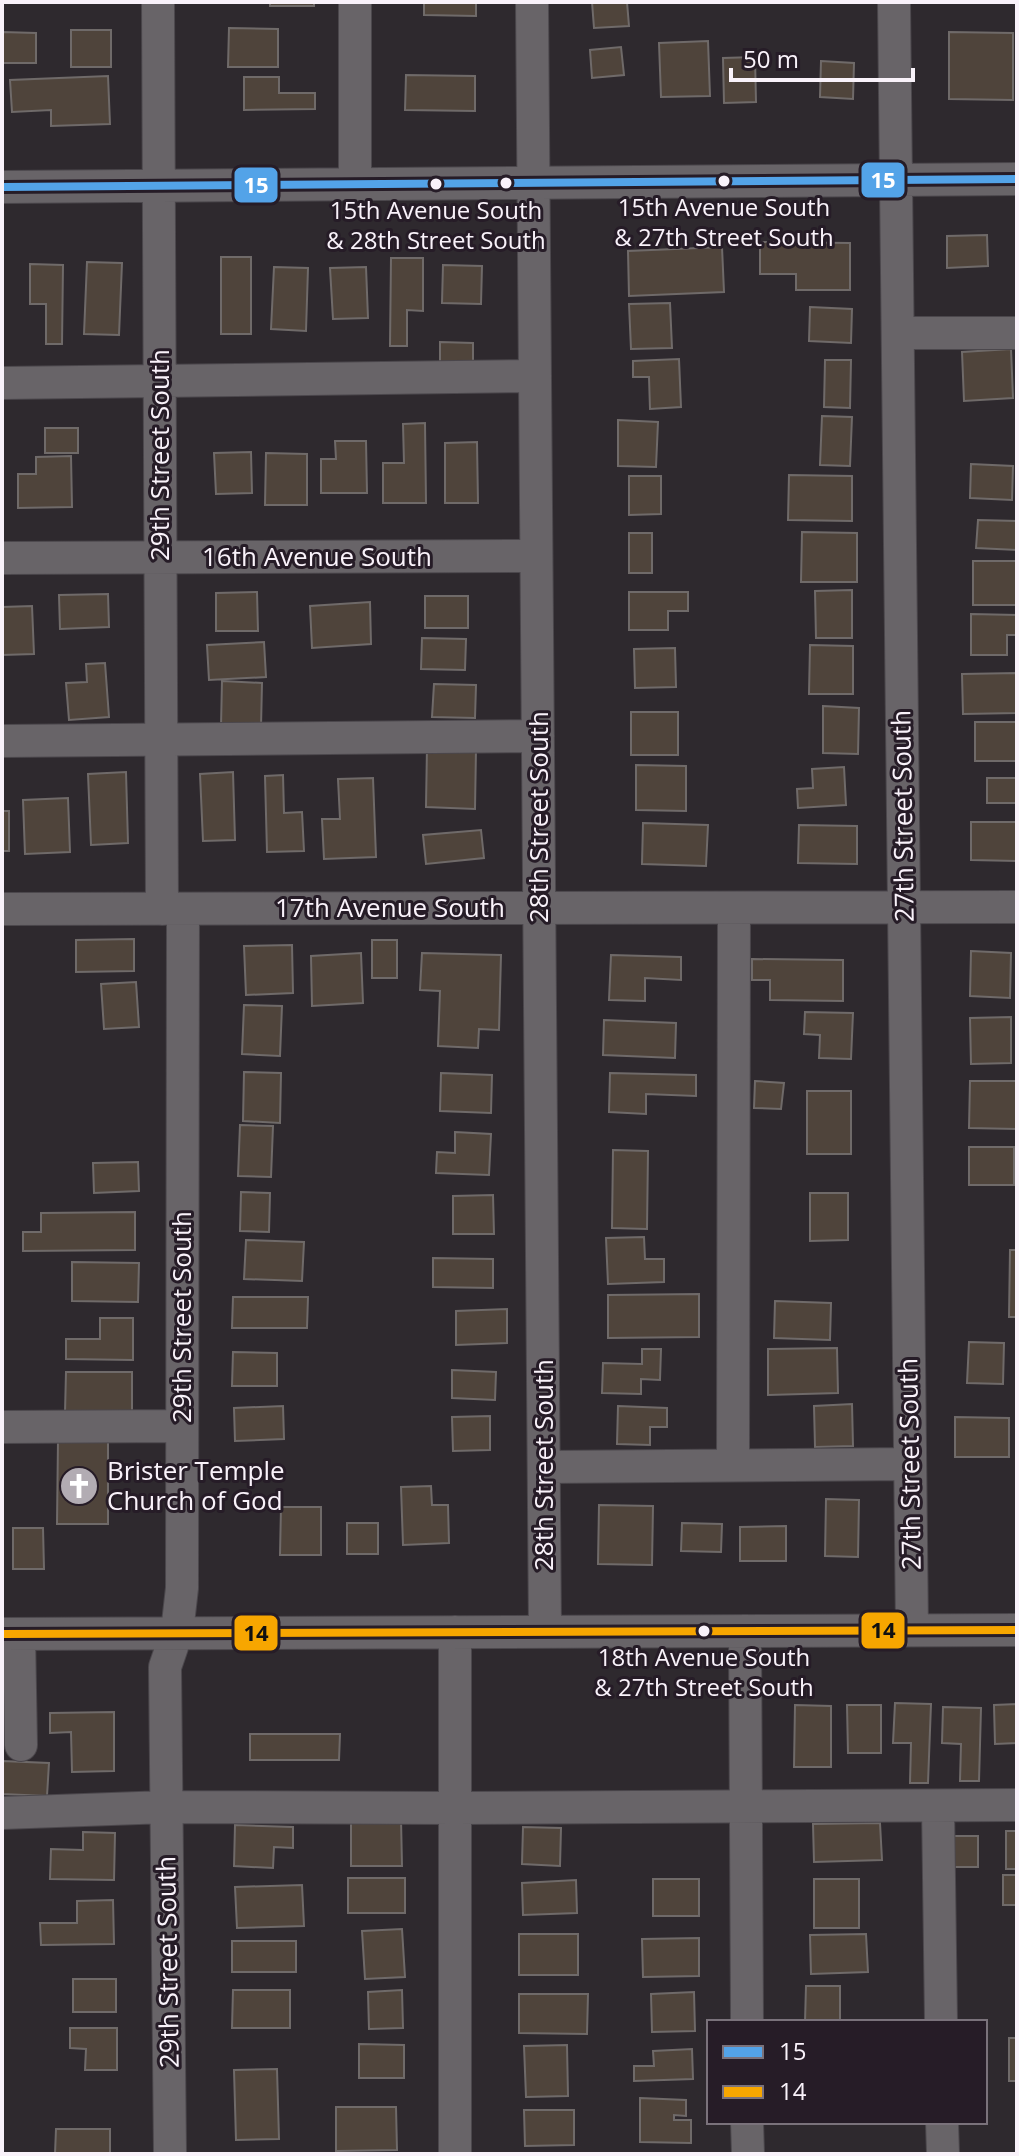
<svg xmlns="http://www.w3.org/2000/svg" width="1019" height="2156" font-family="'Open Sans',sans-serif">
<rect width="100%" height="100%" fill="#2e292e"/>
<path fill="#4f443b" stroke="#6f6a69" stroke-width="2" d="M270 2H314V6H270Z
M424 2H476V16L424 15Z
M592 2H627L629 26 594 28Z
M229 28 278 29V67H228Z
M71 30H111V67H71Z
M2 32 36 33V63H2Z
M949 32 1013 33V100L949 99Z
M708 41 710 96 661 97 659 43Z
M621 47 624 75 592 78 590 50Z
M755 57 756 102 724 103 723 58Z
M821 61 854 63 853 99 820 97Z
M406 75 475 76V111L405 110Z
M108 76 110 124 51 126V110L12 112 10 80Z
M244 77H279V93H315V109L244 110Z
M987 235 988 266 947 268V236Z
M760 242 850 243V290H796V274H760Z
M722 247 724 292 629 296 628 251Z
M221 257H251V334H221Z
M391 258H423V311L407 310V346H390Z
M87 262 122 263 119 335 84 334Z
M30 264 63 265 62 344H46V304H30Z
M443 265 482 266 481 304 442 303Z
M274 267 308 268 306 331 271 329Z
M366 267 368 318 333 319 330 268Z
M670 303 672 348 631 349 629 304Z
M810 307 852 309 851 343 809 341Z
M440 342 473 343V366H440Z
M1011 349 1013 398 964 401 962 352Z
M679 359 681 407 650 409 649 377H633V361Z
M825 360H851L850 408 824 407Z
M822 416 852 417 850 466 820 465Z
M618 420 658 422 656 467 618 466Z
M425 423 426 503H383V463H404L403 424Z
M45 428H78V453H45Z
M335 441H366L367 493H321V459H336Z
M477 442 478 503H445V443Z
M251 452 252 493 216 494 214 453Z
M266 453 307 454V505H265Z
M71 456 72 507 18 508V474H36V457Z
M971 464 1013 466 1012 500 970 498Z
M789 475 852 476V521L788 520Z
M629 476H661V514L629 515Z
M978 520 1017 521V550L976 548Z
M802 532 857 533V582H801Z
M629 533H652V573H629Z
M973 561H1017V605H973Z
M852 590V638H816L815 591Z
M257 592 258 631H216V593Z
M629 592H688V611H668V630H629Z
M108 594 109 627 60 629 59 595Z
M425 596H468V628H425Z
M370 602 371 644 312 648 310 606Z
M32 606 34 654 2 655V607Z
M971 614 1017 615V635H1007V655H971Z
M422 638 466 639 465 670 421 669Z
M264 642 266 677 209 680 207 645Z
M810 645 853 646V694H809Z
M675 648 676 687 635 688 634 649Z
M105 663 109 717 69 720 66 683 87 682 86 664Z
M1017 673V713L963 714 962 674Z
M222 681 262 683 261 727 221 726Z
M434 684 476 685 475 718 432 717Z
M823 706 859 708 858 754 823 753Z
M631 712H678V755H631Z
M975 722H1017V761H975Z
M427 746 476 748 475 809 426 807Z
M636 765 686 766V811L636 810Z
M844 767 846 805 798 808 797 789 813 788 812 769Z
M126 772 128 843 91 845 88 774Z
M233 772 235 840 203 841 200 774Z
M283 775 284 813 302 812 304 851 267 852 265 776Z
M373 778 376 857 324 859 322 819H340L338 779Z
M987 778H1017V803H987Z
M68 798 70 852 25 854 23 800Z
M2 811H9V851H2Z
M971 822H1017V861L971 860Z
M643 823 708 825 706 866 642 864Z
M799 825 857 826V864L798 863Z
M481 830 484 858 426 864 423 835Z
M134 939V971L76 972V940Z
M372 940H397V978H372Z
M292 945 293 993 246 995 244 946Z
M971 951 1011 953 1010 998 970 996Z
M361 953 363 1003 312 1006 311 956Z
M422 953 501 955 499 1030 479 1029 478 1048 438 1046 440 991 420 990Z
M611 955 681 957V980L645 978V1001L609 1000Z
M752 959 843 960V1001L770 1000V980H752Z
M136 982 139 1027 104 1029 101 984Z
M244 1005 282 1006 280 1056 242 1054Z
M805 1012 853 1013 851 1059 819 1058 820 1035 804 1034Z
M1011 1017V1063L971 1064 970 1018Z
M604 1020 676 1023 675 1058 603 1055Z
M244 1072 281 1073 280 1123 243 1121Z
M441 1073 492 1075 491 1113 440 1111Z
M610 1073 696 1075V1096L646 1094V1114L609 1112Z
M755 1081 784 1083 781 1109 754 1108Z
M970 1081H1017V1129L969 1128Z
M807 1091H851V1154H807Z
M240 1125 273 1126 271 1177 238 1176Z
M455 1132 491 1134 489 1175 436 1173 437 1152 455 1153Z
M969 1147H1014V1185H969Z
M613 1150 648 1151 647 1229 612 1228Z
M138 1162 139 1191 94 1193 93 1163Z
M241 1192 270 1193 269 1232 240 1231Z
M810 1193H848V1240L810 1241Z
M493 1195 494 1234H453V1196Z
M135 1212V1250L23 1251V1232H41V1213Z
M644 1237 645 1259H664V1282L608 1284 606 1238Z
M246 1240 304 1242 302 1281 244 1279Z
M1010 1250H1017V1317H1009Z
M433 1258 493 1259V1288L433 1287Z
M72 1262 139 1263 138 1302 72 1301Z
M699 1294V1337L608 1338V1295Z
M233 1297H308L307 1328H232Z
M775 1301 831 1303 830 1340 774 1338Z
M507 1309V1343L456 1345V1311Z
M100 1318H133V1360L66 1359V1339H100Z
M969 1342 1004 1343 1003 1384 967 1383Z
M837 1348 838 1393 768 1395V1349Z
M642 1349H661L660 1380 641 1379V1394L602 1393 603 1363 642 1364Z
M233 1352 277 1353V1386H232Z
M452 1370 496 1372 495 1400 452 1398Z
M66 1372H132V1413H65Z
M852 1404 853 1446 815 1447 814 1406Z
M283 1406 284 1439 235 1441 234 1408Z
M618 1406 667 1408V1427H650V1445L617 1444Z
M490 1416V1450L453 1451 452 1417Z
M955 1417 1009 1418V1457H955Z
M58 1440H108V1524H57Z
M431 1486 432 1505H448L449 1543 403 1545 401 1487Z
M826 1499 859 1500 858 1557 825 1556Z
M599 1505 653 1506 652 1565 598 1564Z
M281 1507H321V1555H280Z
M347 1523H378V1554H347Z
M682 1523 722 1524 721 1552 681 1551Z
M786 1526V1561H740V1527Z
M13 1528H43L44 1569H13Z
M895 1703 931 1704 928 1783H910L911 1743H893Z
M1017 1704V1743L995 1744 994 1705Z
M795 1705 831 1706V1767H794Z
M847 1705H881V1753H848Z
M943 1707 981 1708 979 1781H960L961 1744 942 1743Z
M114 1712V1771L72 1772 71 1732 50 1733V1713Z
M250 1734H340L339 1760H250Z
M2 1761 49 1763 47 1796 2 1794Z
M401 1819 402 1866H351V1820Z
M880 1823 882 1860 814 1862 813 1824Z
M235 1825 293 1827V1848L274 1847 273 1868 234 1866Z
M523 1827 561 1828 560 1866 522 1864Z
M1006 1831H1017V1869H1006Z
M83 1832 115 1833 114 1880 50 1879 51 1849 83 1850Z
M946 1836H978V1867H946Z
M1003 1875H1017V1905H1003Z
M348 1878H405V1913H348Z
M653 1879H699V1916H653Z
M814 1879H859V1928H814Z
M576 1880 577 1913 523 1915 522 1883Z
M302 1885 304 1926 237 1928 235 1887Z
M113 1900 114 1944 41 1945 40 1923H77V1901Z
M402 1929 405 1977 365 1979 362 1931Z
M519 1934H578V1975H519Z
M866 1934 868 1972 811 1974 810 1935Z
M699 1938V1976L643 1977 642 1939Z
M232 1941H296V1972H232Z
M73 1979H116V2012H73Z
M806 1986H840V2022H805Z
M233 1990H290V2028H232Z
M402 1990 403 2028 369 2029 368 1992Z
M694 1992 695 2031 652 2032 651 1994Z
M519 1994H588L587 2034 519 2033Z
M70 2028H117V2070H85L86 2049 70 2048Z
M1009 2038H1017V2081H1009Z
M359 2044 404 2045V2078H359Z
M567 2045 568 2096 526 2097 524 2046Z
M692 2049 693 2079 634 2081V2066H654L653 2051Z
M277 2069 279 2139 236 2140 234 2070Z
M640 2098 686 2100V2116L674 2115V2120H691V2143L640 2142Z
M336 2107H396L397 2150 336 2151Z
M524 2110H574V2145L525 2146Z
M56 2129H110V2154H55Z"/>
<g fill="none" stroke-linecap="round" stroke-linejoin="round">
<g stroke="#4b474c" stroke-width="34">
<path id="minor" d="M158 2 162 909
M355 2V185
M532 2 545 1631
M894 2 912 1630
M2 187 1017 179
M898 333H1017
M2 383 535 376
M2 558 536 556
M2 741 538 736
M2 909 1017 907
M2 1427 182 1426
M733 1465 734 908
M544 1467 910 1464
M745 1631 747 2022
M455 1632V2154
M2 1634 1017 1630
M19 1634 21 1745
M938 1806 941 2022
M2 1813 166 1807 455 1808 1017 1805
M747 2122 748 2154
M942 2122 943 2154
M170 2154 165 1667 177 1632 182 1588 183 909"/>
</g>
<use href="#minor" stroke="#686468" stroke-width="32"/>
<g stroke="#261c27" stroke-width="14">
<path id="bus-1" d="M2 187 1017 179"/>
</g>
<g stroke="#261c27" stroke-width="14">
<path id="bus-2" d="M2 1634 1017 1630"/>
</g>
<use href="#bus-1" stroke="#53a3e8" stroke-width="8"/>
<use href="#bus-2" stroke="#f7a600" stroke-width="8"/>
</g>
<defs>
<g id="church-disc" transform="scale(2)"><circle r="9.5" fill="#b2acb3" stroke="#261c27"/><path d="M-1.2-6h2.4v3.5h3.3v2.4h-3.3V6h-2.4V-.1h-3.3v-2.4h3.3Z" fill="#fff"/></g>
</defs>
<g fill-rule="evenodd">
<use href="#church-disc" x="79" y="1486"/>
</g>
<g fill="#f9f2fa" stroke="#261c27" stroke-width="3">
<circle cx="724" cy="181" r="7"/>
<circle cx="506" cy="183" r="7"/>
<circle cx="436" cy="184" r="7"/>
<circle cx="704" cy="1631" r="7"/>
</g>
<g text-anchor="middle" stroke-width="6" stroke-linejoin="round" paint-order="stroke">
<g font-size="24" fill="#f9f2fa" stroke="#261c27">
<text x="724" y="216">15th Avenue South<tspan x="724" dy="30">&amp; 27th Street South</tspan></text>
<text x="436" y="219">15th Avenue South<tspan x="436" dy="30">&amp; 28th Street South</tspan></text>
<text x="704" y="1666">18th Avenue South<tspan x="704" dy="30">&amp; 27th Street South</tspan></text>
</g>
<g font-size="26" fill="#f9f2fa" stroke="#261c27">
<text transform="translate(160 455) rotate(-90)" y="9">29th Street South</text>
<text x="317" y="566">16th Avenue South</text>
<text transform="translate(903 816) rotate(-91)" y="9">27th Street South</text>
<text transform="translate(539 817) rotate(-90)" y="9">28th Street South</text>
<text x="390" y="917">17th Avenue South</text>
<text transform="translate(182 1317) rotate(-90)" y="9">29th Street South</text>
<text transform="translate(910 1464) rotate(-91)" y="9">27th Street South</text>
<text transform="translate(544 1465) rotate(-90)" y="9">28th Street South</text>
<text transform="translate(168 1962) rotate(-91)" y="9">29th Street South</text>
</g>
<g font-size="26" fill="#f9f2fa" stroke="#261c27" text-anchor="start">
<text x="107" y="1480">Brister Temple<tspan x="107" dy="30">Church of God</tspan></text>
</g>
</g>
<g stroke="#261c27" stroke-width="3">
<rect x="860" y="161" width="46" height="38" rx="8" fill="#53a3e8"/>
<rect x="233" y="166" width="46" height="38" rx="8" fill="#53a3e8"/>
<rect x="860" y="1611" width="46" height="39" rx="8" fill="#f7a600"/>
<rect x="233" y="1614" width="46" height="38" rx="8" fill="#f7a600"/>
</g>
<g font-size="22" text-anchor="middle" font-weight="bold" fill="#fff">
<text x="883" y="188">15</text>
<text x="256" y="193">15</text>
</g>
<g font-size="22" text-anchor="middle" font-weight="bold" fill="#111">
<text x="883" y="1638">14</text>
<text x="256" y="1641">14</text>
</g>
<rect width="1019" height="2156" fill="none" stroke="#f9f2fa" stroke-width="8"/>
<rect x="707" y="2020" width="280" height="104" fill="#261c27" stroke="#7a727b" stroke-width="2"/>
<rect x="723" y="2046" width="40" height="12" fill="#53a3e8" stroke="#7a727b" stroke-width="2"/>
<text x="779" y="2060" font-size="24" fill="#f9f2fa">15</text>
<rect x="723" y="2086" width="40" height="12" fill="#f7a600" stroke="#7a727b" stroke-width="2"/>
<text x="779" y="2100" font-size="24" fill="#f9f2fa">14</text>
<path d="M731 68v12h182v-12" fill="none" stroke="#f9f2fa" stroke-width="4"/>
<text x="743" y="68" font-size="24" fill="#f9f2fa" stroke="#261c27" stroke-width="6" paint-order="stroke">50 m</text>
</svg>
